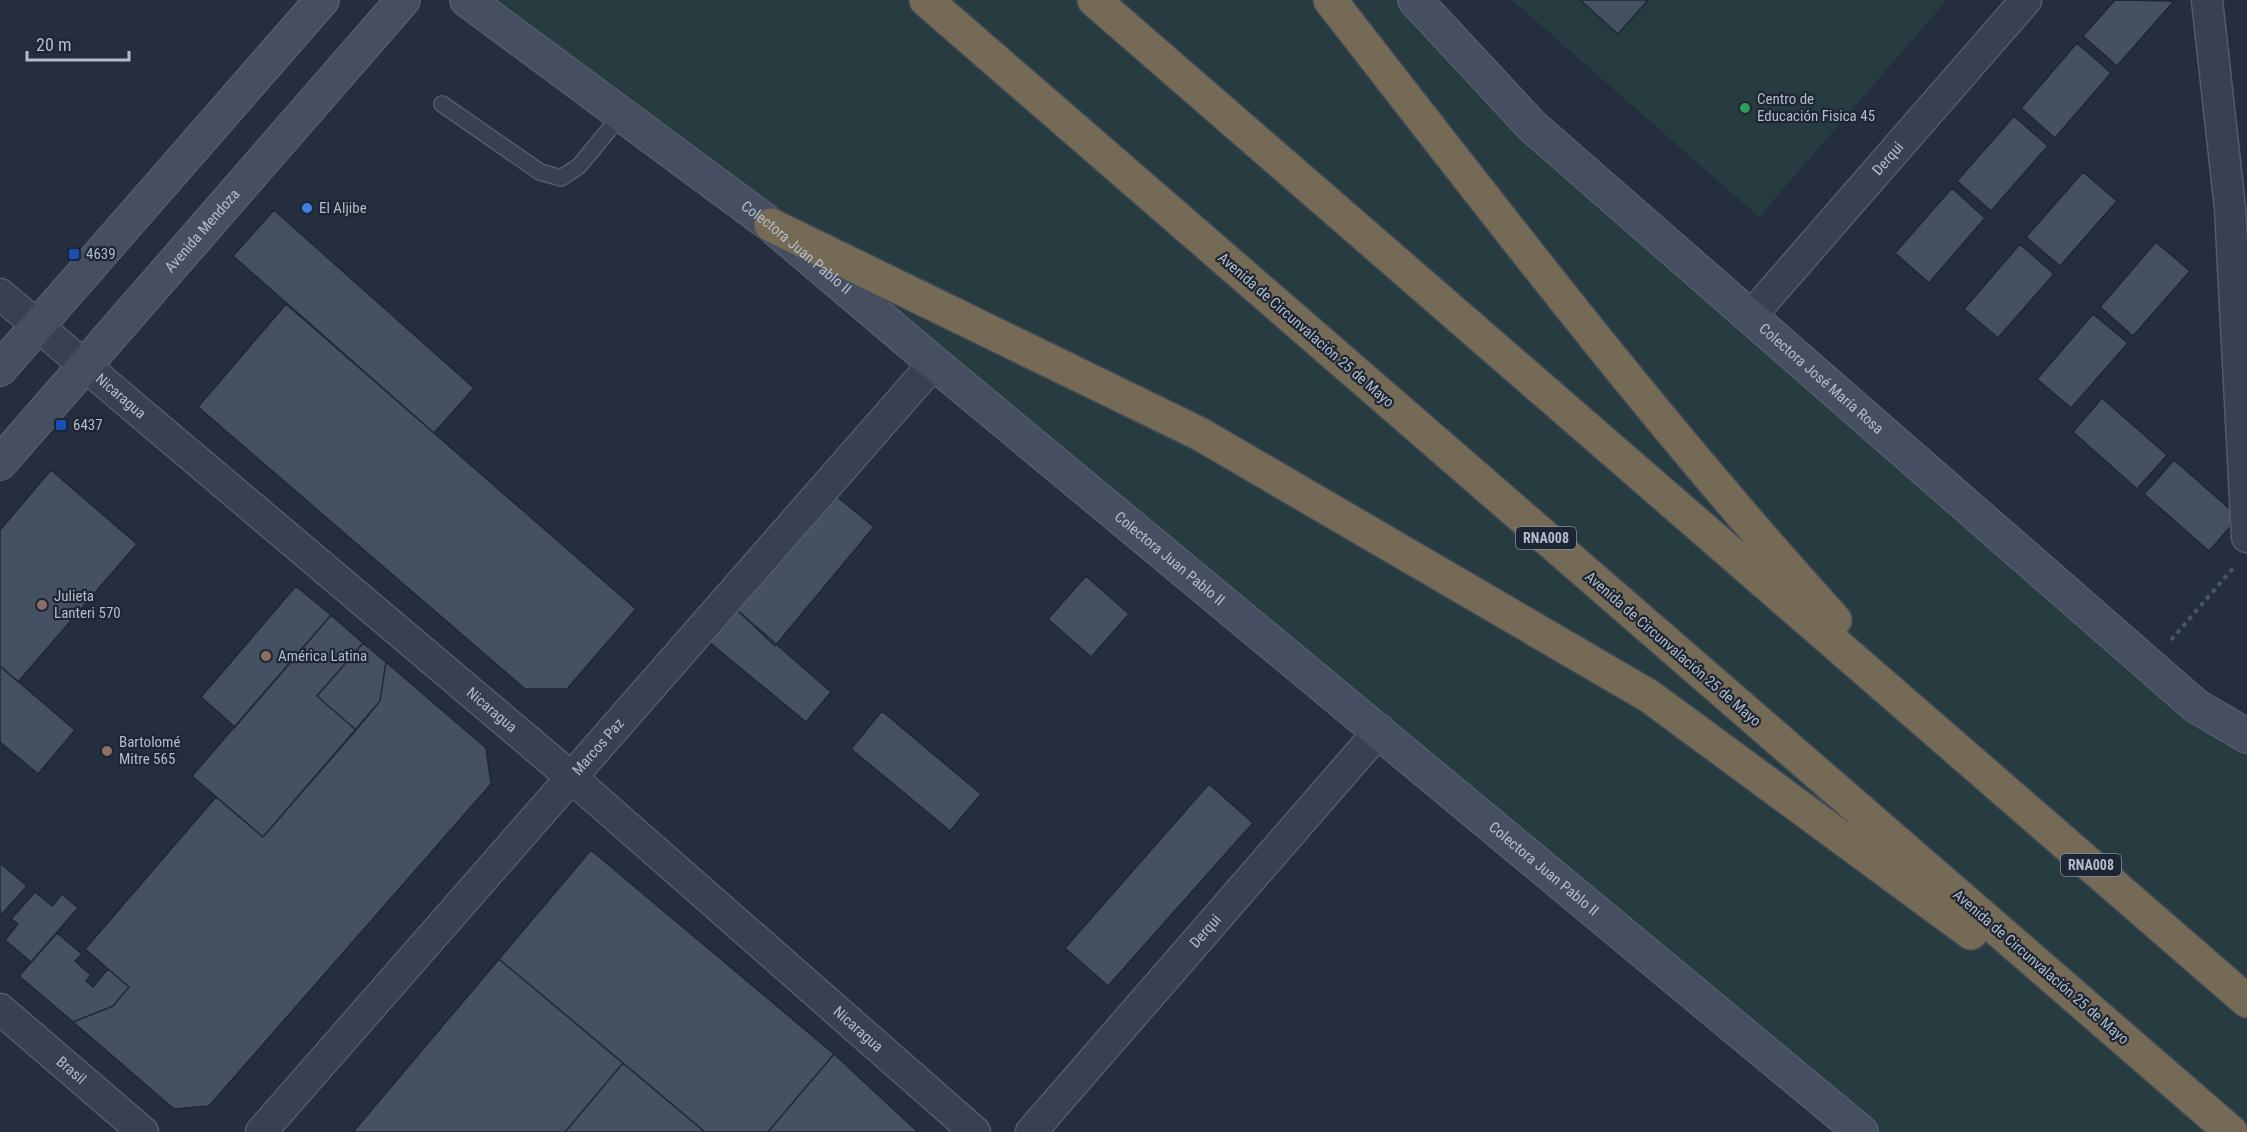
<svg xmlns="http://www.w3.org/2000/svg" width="2247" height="1132" font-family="'Roboto Condensed',sans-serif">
<rect width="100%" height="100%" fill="#242e3f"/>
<path fill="#263c40" d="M467 0H1415L1532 126 2247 736V1132H1861L1380 730Z
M1512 0H1947L1759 217Z"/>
<path fill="#455063" stroke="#1f2836" stroke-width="1.5" d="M1580 0H1648L1618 34Z
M2115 0 2174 1 2117 66 2083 36Z
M2077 43 2111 73 2055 138 2021 108Z
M2014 116 2048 146 1991 211 1957 181Z
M2083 172 2117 201 2060 266 2026 237Z
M1952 188 1985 218 1929 283 1895 253Z
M274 210 474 388 434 433 233 256Z
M2156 242 2190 271 2133 336 2100 307Z
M2020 244 2054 274 1998 338 1964 309Z
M286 304 636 609 567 689H525L198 407Z
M2093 314 2128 343 2071 408 2037 379Z
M2102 398 2167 455 2137 489 2073 432Z
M2174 460 2239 517 2209 551 2144 494Z
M51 470 137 544 18 682 0 666V530Z
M834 494 874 527 775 646 737 610Z
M1086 576 1129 614 1091 657 1048 619Z
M296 586 331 615 235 727 201 697Z
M737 610 831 692 806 722 709 642Z
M331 615 363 643 317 696 356 730 263 837 192 776Z
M363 643 386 662 380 701 356 730 317 696Z
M386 662 486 748 491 784 209 1106 174 1109 73 1022 113 1006 129 987 85 949 216 797 263 837 380 701Z
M0 666 75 730 38 774 0 742Z
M882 711 981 794 950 831 851 749Z
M1209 784 1253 823 1108 986 1065 948Z
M591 850 834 1054 768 1132H705L499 959Z
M0 863 27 886 0 916Z
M35 892 52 906 62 894 78 908 31 962 5 940 18 924 11 919Z
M57 933 82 954 75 961 91 975 86 981 93 987 108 969 129 987 113 1006 73 1022 19 976Z
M499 959 623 1063 565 1132H353Z
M834 1054 918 1132H768Z
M623 1063 705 1132H565Z"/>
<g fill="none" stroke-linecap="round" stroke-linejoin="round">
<g stroke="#535c69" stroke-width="18">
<path id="service" d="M442 104 540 172 561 178 579 166 622 114"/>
</g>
<g stroke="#535c69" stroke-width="33">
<g id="minor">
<path d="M2207 0 2230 208 2247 537"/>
<path id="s1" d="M0 294 571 777 975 1132"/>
<path id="s2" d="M1750 317 2026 0"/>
<path id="s3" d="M0 1009 143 1132"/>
<path id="s4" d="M261 1132 934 363"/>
<path id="s5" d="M1031 1132 1380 730"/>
</g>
</g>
<g stroke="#535c69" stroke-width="36">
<g id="secondary">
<path id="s6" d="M467 0 771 225 934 363 1861 1132"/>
<path id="s7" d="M1415 0 1532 126 2196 706 2247 736"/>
<path d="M0 369 322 0"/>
<path id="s8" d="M0 463 403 0"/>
</g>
</g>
<g stroke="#404956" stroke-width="36">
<path id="motorway" d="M926 0 2231 1132
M1094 0 2247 1001
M1330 0C1494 210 1655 422 1835 620
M771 225 1200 434 1649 696 1971 933"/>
</g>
<path stroke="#44595d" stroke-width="4" stroke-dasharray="4.5 4.5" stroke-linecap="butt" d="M2171 640 2235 566"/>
<use href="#service" stroke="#38414f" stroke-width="15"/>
<use href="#minor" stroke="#38414f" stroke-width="30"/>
<use href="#secondary" stroke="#464f62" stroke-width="33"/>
<use href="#motorway" stroke="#756a55" stroke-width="33"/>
</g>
<circle fill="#2e9e5b" stroke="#1d2634" stroke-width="2" cx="1745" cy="108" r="6"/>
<circle fill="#3f7fe0" stroke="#1d2634" stroke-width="2" cx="307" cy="208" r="6"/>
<g fill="#1a4fb4" stroke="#1d2634" stroke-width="2">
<rect x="68" y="248" width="12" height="12" rx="3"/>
<rect x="55" y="419" width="12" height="12" rx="3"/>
</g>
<g fill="#8d6e63" stroke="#1d2634" stroke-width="2">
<circle cx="42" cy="605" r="6"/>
<circle cx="266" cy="656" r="6"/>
<circle cx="107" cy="751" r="6"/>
</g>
<g text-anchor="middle" stroke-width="4.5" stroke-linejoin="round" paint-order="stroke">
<g fill="#1d2634" stroke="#878f9c" stroke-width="1.5">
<rect x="1516" y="527" width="60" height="22" rx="4.5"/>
<rect x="2061" y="854" width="60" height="22" rx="4.5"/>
</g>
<g font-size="14" font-weight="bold" fill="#b4bcc9">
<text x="1546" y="543">RNA008</text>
<text x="2091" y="870">RNA008</text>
</g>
<g font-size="15" fill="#b4bcc9" stroke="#1d2634" text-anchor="start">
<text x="1757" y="104">Centro de<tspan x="1757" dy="17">Educación Fisica 45</tspan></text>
<text x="319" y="213">El Aljibe</text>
<text x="86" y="259">4639</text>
<text x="73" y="430">6437</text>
<text x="54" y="601">Julieta<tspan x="54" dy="17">Lanteri 570</tspan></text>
<text x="278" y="661">América Latina</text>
<text x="119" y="747">Bartolomé<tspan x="119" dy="17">Mitre 565</tspan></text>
</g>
<g font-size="15" fill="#b4bcc9" stroke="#1d2634">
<text dy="5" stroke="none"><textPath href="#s2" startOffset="210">Derqui</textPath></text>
<text dy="5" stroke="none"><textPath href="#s8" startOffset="308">Avenida Mendoza</textPath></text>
<text dy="5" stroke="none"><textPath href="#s6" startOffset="412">Colectora Juan Pablo II</textPath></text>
<text transform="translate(1306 330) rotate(41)" y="5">Avenida de Circunvalación 25 de Mayo</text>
<text dy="5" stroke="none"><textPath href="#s7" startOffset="556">Colectora José María Rosa</textPath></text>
<text dy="5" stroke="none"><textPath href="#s1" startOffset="158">Nicaragua</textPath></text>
<text dy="5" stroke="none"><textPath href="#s6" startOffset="898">Colectora Juan Pablo II</textPath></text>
<text transform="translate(1673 649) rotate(41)" y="5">Avenida de Circunvalación 25 de Mayo</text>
<text dy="5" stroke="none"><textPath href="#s1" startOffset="644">Nicaragua</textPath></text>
<text dy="5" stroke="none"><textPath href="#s4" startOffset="512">Marcos Paz</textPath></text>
<text dy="5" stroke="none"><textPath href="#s6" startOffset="1384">Colectora Juan Pablo II</textPath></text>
<text dy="5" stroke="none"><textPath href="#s5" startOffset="266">Derqui</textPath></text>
<text transform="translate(2041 967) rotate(41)" y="5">Avenida de Circunvalación 25 de Mayo</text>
<text dy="5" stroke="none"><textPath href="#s1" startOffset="1130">Nicaragua</textPath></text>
<text dy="5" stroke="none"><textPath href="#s3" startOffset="94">Brasil</textPath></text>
</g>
</g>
<path d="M27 51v9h102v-9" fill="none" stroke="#b4bcc9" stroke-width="3"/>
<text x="36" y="51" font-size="18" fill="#b4bcc9" stroke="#1d2634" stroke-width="4.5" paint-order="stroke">20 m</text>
</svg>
